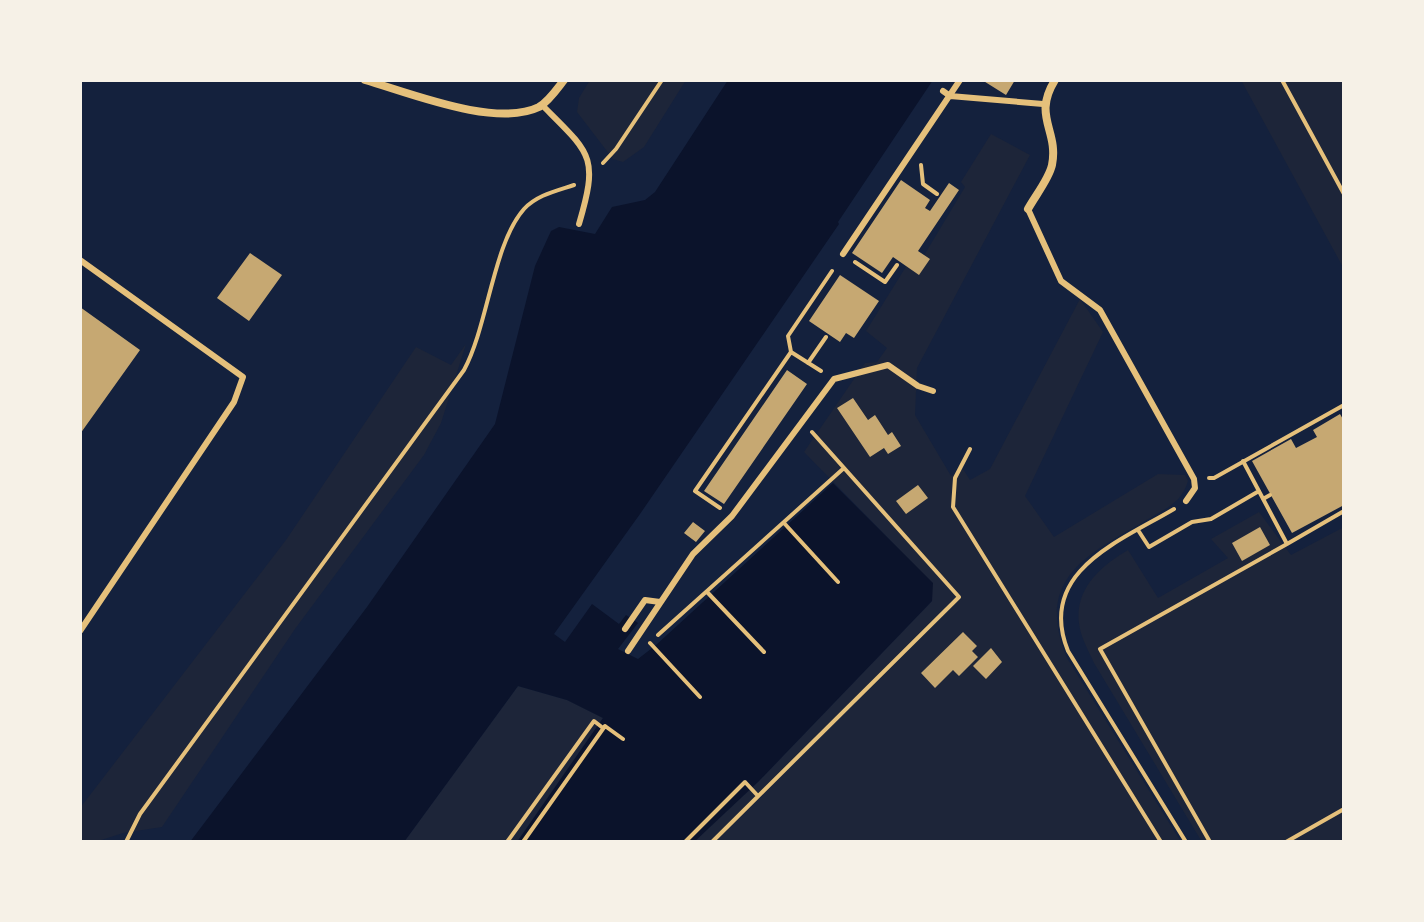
<svg xmlns="http://www.w3.org/2000/svg" width="1424" height="922" font-family="'Roboto Condensed',sans-serif">
<rect width="100%" height="100%" fill="#14213d"/>
<path fill="#1d2539" fill-rule="evenodd" d="M590 80H686L644 147 623 162 613 159 577 112 579 98Z
M1241 80H1344V269Z
M991 134 1030 155 917 368 915 415 951 476 963 469 970 480 990 469 1080 299 1103 332 1025 496 1054 537 1158 474 1185 475 1188 481C1182 502 1168 507 1150 518 1091 553 1033 576 1067 658L1181 842H694L759 781 932 601V583L804 452 865 363 877 362 887 348 866 331 912 257 920 262 965 187 961 182ZM853 398 868 420 875 416 889 436 837 408Z
M466 344 441 423 424 455 295 629 162 827 123 833 95 842H80V808L286 540 416 347 451 365Z
M1259 512 1291 555 1344 527V842H1202L1094 663C1090 654 1084 643 1081 633 1070 594 1097 568 1128 550L1158 598 1228 558 1211 539Z
M518 686 567 700 603 718 517 842H404Z"/>
<path fill="#0b132b" d="M728 80H933L838 222 839 224 640 514 554 634 565 642 592 604 619 624 626 615 638 623 618 649 638 659 656 645 833 483 933 583 932 601 759 781 694 842H517L603 718 567 700 518 686 404 842H190L367 607 495 424 535 266 551 231 559 227 595 234 612 207 645 200 655 192Z"/>
<path fill="#c6a872" d="M982 80H1015L1006 95Z
M901 180 930 200 925 208 930 211 949 183 959 190 918 251 930 259 919 275 893 257 882 273 852 253Z
M250 253 282 275 249 321 217 298Z
M840 275 879 301 854 338 846 333 840 342 809 321Z
M80 307 140 350 80 434Z
M787 370 807 384 724 504 704 491Z
M853 398 868 420 875 415 888 435 892 432 901 446 888 454 884 448 870 457 837 408Z
M1340 414 1344 421V505L1292 533 1252 461 1291 439 1296 448 1317 437 1313 430Z
M918 485 928 498 906 514 896 501Z
M693 522 705 531 696 542 684 533Z
M1260 527 1270 545 1242 561 1232 543Z
M963 632 977 646 972 651 978 657 959 676 953 670 935 688 921 673Z
M991 648 1002 662 986 679 973 666Z"/>
<g fill="none" stroke-linecap="round" stroke-linejoin="round">
<path stroke="#e5c07b" stroke-width="4" d="M1282 80 1344 194
M603 163 616 149 662 80
M921 165 923 184 937 194
M855 262 885 282 897 265
M791 352 788 336 832 271
M808 363 826 337
M970 449 955 478 953 507 1161 842
M1243 461 1287 544 1344 511
M1209 478H1214L1344 405
M1263 499 1270 495
M720 508 695 491 791 352 821 371
M1174 509C1120 541 1036 572 1068 651L1186 842
M784 523 838 582
M1138 530 1149 547 1192 522 1211 519 1259 491
M708 593 764 652
M658 635 844 468
M650 643 700 697
M126 842 140 814 464 370C488 326 493 244 524 209 537 195 556 191 574 185
M507 842 594 721 603 728
M523 842 605 726 623 739
M685 842 745 782 758 796
M712 842 959 597 812 432
M1210 842 1100 649 1287 544
M1286 842 1344 809"/>
<path stroke="#e5c07b" stroke-width="6" d="M943 91 950 96 1043 104
M542 105C591 154 599 156 579 224
M1028 209 1061 281 1100 310 1194 479 1195 488 1186 501
M843 254 960 80
M80 260 243 377 234 402 80 631
M625 629 645 600 660 602
M628 651 693 554 732 516 834 379 888 365 918 386 933 391"/>
<path stroke="#e5c07b" stroke-width="8" d="M365 80C410 93 496 128 539 107 549 101 557 89 564 80
M1028 209C1035 196 1049 179 1052 165 1059 130 1032 117 1055 80"/>
</g>
<rect width="1424" height="922" fill="none" stroke="#f6f1e7" stroke-width="164"/>
</svg>
